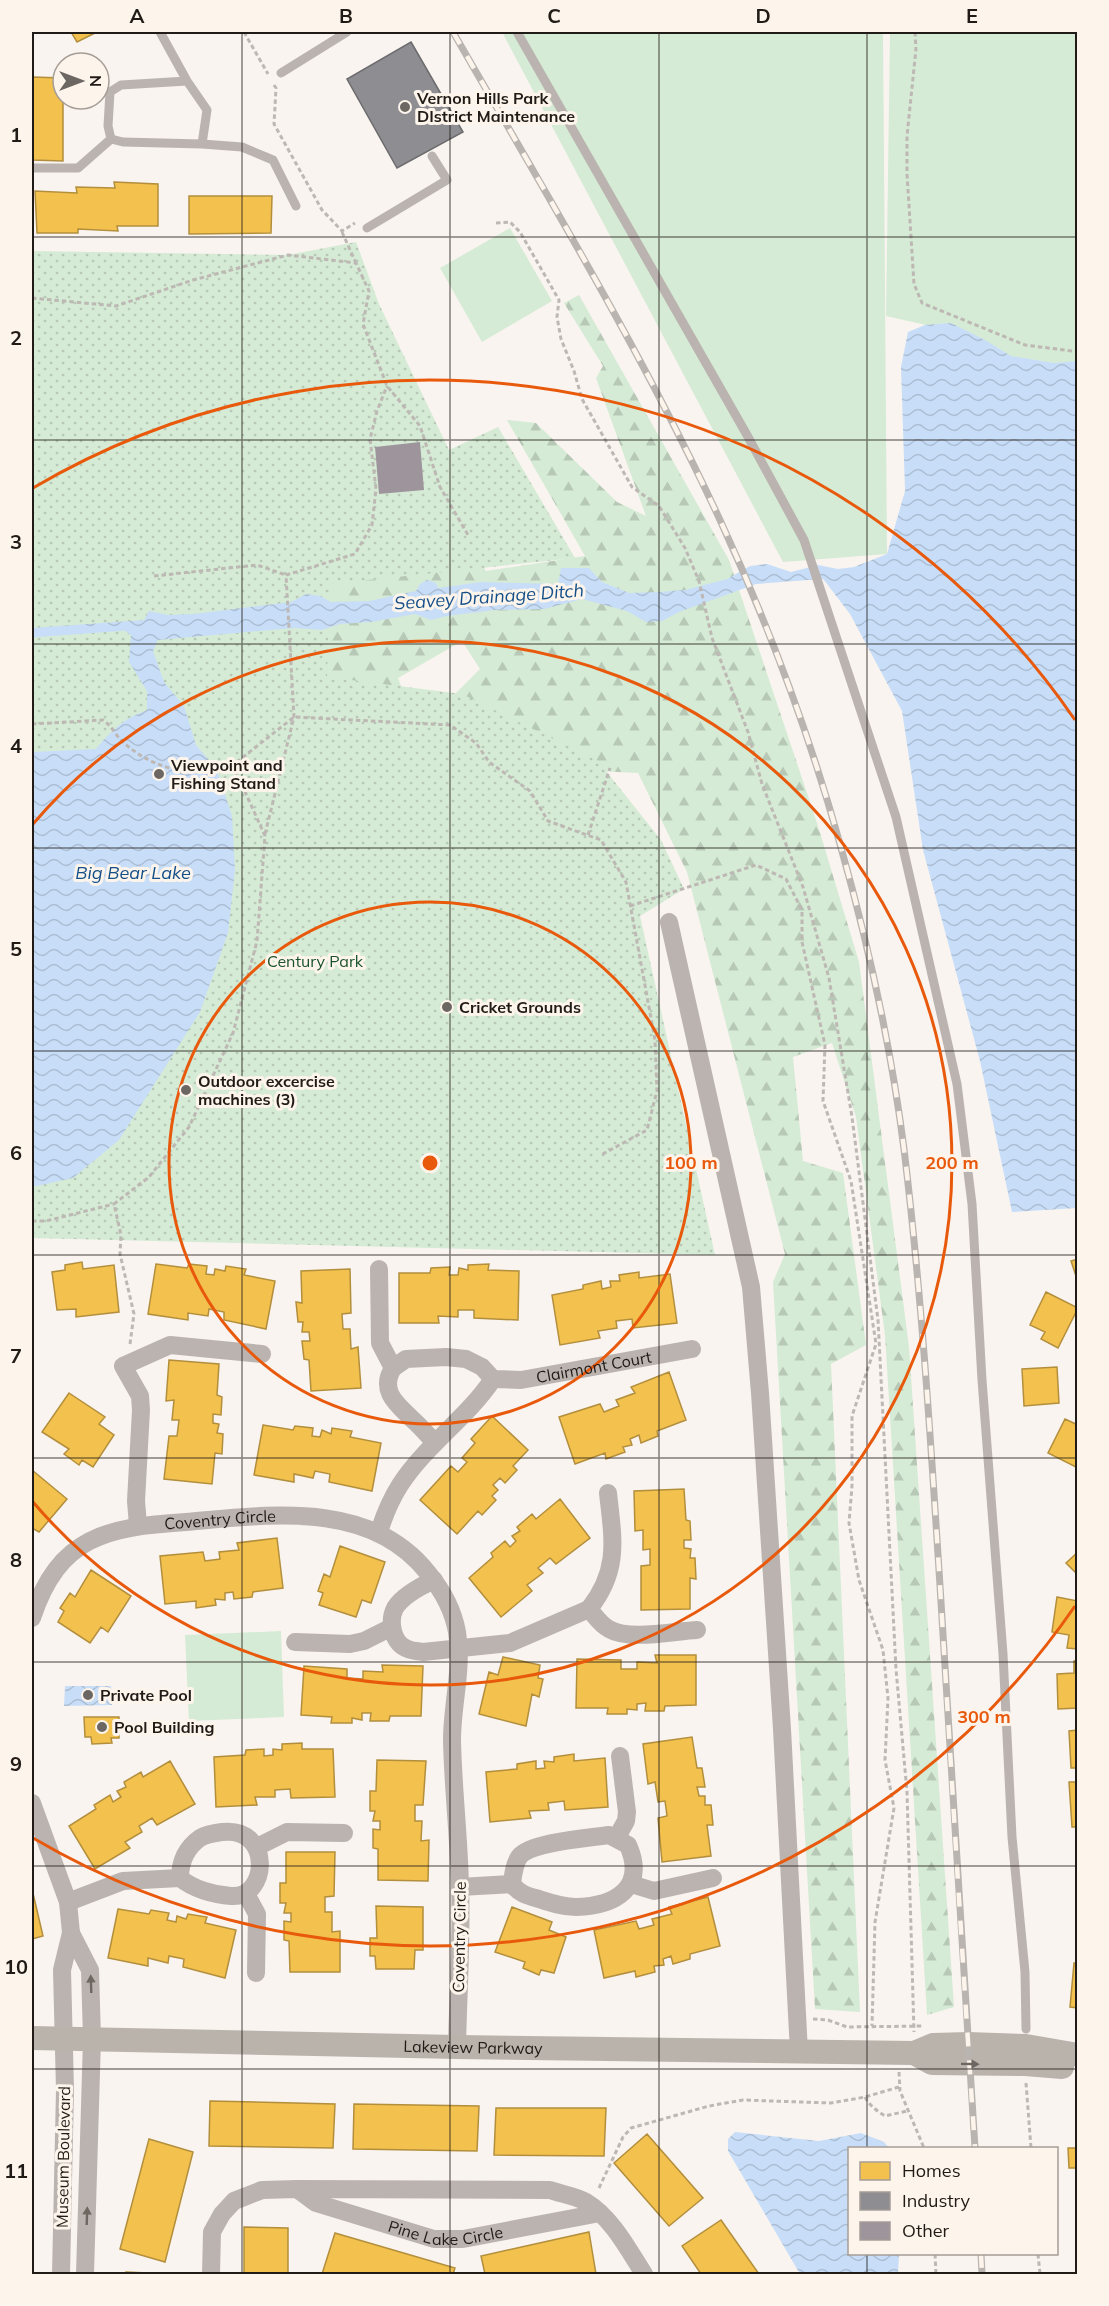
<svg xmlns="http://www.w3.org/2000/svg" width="1109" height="2306" font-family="Mulish,sans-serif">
<defs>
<pattern id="forest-firs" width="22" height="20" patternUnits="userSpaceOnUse" patternTransform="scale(1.5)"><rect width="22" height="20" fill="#d5ebd5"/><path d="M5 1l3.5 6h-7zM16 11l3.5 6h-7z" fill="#b7c9b6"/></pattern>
<pattern id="park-dots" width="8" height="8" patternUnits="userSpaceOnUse" patternTransform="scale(1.5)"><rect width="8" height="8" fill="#d5ebd5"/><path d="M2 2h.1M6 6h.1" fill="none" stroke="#b7c9b6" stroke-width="1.8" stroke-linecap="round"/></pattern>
<pattern id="water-waves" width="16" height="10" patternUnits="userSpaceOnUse" patternTransform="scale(1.5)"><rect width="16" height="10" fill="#c8def8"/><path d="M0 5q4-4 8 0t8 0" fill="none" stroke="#acbed4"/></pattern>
</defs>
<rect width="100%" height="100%" fill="#f9f4f0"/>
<path fill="#d5ebd5" d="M502 32H883L887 554 783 562Z
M890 32H1077V428L957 332 886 316Z
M510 228 552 301 482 342 440 268Z
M281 1631 284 1717 189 1721 185 1635Z"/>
<path fill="url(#forest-firs)" d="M579 295 729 560 818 826 859 962 909 1347 954 2007 927 2015 885 1335 856 1117 832 1043 793 1057 803 1161 843 1173 866 1345 831 1364 860 2012 815 2009 773 1282 785 1254 687 872 638 773 556 769 450 699 480 669 462 641 398 678 406 699 378 712 144 599 432 487 486 571 585 556 507 420 536 423 617 502 646 516 596 378 603 366 564 303Z"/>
<path fill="url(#park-dots)" d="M356 242 379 304 449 450 498 427 575 558 330 584 327 677 462 694 598 761 661 840 684 889 640 916 715 1255 32 1238V251L288 255Z"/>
<path fill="url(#water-waves)" d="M951 323 985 340 1011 356 1054 363 1077 361V1208L1012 1212 980 1061 923 850 902 711 850 614 824 580 822 579 756 584 679 612 662 621 646 622 627 611 582 599 544 609 495 610 447 616 431 620 415 614 371 622 340 624 322 630 294 628 158 640 153 651 164 682 184 706 196 745 217 770 232 816 235 870 228 933 200 1012 119 1140 73 1178 32 1187V752L96 749C111 730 125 718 147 710V691L129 662 131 635 121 628 110 627 32 634V628L144 620 149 611 168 615 193 614 291 602 306 594 320 596 331 602 369 601 416 591 420 584 427 580 436 583 438 588 481 582 558 584 561 568H589L602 582 629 593 658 592 685 590 727 579 750 566 767 564 791 572 818 565 838 569 854 567 887 554 905 491 901 367 908 332 925 325Z
M65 1686H111L112 1705 64 1706Z
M735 2132 819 2141 861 2133 884 2142 889 2148H850V2254H899L898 2274H800L728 2151V2139Z"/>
<path fill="#f2c14e" stroke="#b38f3d" stroke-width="1.5" d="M71 32H97L77 42Z
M32 77 63 78V161L32 160Z
M114 182 158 184V226H117L118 231 78 229V233H37L35 191 77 193 76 187 115 188Z
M189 196H272L271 233 189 234Z
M1078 1259V1282L1071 1261Z
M82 1262 83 1269 114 1265 119 1312 76 1317V1309L57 1310 52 1272 65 1270V1265Z
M156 1264 187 1268 189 1264 207 1266 206 1274 214 1275 215 1269 225 1271 226 1266 246 1269 244 1275 275 1281 266 1329 224 1320V1312L209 1309 208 1316 188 1313V1320L148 1314Z
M489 1264 488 1270 519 1271 518 1320 474 1318V1310H458V1317L438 1316 439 1323H399V1273H430L431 1268 450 1267 449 1275H458L459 1268 468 1270V1265Z
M350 1269 351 1313 342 1314 343 1329H350L351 1349 358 1347 361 1388 311 1391 309 1360 304 1359 302 1341H310L309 1332H302L303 1322H298L296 1302 302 1303 301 1271Z
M639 1272V1278L670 1274 677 1323 633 1328 632 1319 616 1321 617 1328 598 1331 600 1338 560 1345 552 1295 583 1289V1285L601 1281 602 1289 611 1287 610 1281H620L619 1275Z
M1046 1292 1078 1308 1058 1348 1041 1339 1045 1332 1030 1325Z
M169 1360 219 1364 217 1395 222 1397 221 1415 213 1414V1423L219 1424 217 1433 223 1434 222 1454 215 1453 212 1484 164 1479 169 1436H177L179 1420H172L174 1400 166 1401Z
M1057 1367 1059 1403 1024 1406 1022 1369Z
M669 1372 686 1420 657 1431 658 1436 641 1443 639 1435 630 1439 632 1445 623 1447 625 1452 606 1459 605 1453 575 1464 559 1417 600 1404 604 1412 619 1406 616 1400 635 1393 631 1387Z
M69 1393 105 1417 99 1424 114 1435 93 1467 82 1460 79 1465 64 1454 69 1449 42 1432Z
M492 1416 528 1450 513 1466 517 1470 505 1483 500 1478 493 1485 498 1490 492 1496 496 1500 482 1515 478 1511 457 1534 420 1500 451 1466 458 1472 467 1462 462 1458 475 1443 471 1439Z
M1065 1419 1078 1425V1468L1048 1453Z
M263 1425 293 1430 295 1426 313 1428 312 1436 320 1437 322 1430 331 1434 332 1428 352 1431 350 1437 381 1443 372 1491 329 1482 330 1474 315 1471 313 1478 294 1474V1482L254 1475Z
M32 1470 67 1499 39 1532 32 1528Z
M684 1489 686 1520 690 1521 691 1540H684V1548L691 1549 690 1558H695L696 1579 690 1578V1609L641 1610V1566L650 1565V1549L643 1550V1530L635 1531 634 1491Z
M560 1499 590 1538 556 1564 550 1558 538 1568 543 1573 527 1585 532 1591 501 1617 469 1578 493 1557 491 1553 505 1541 510 1547 516 1541 512 1536 520 1531 517 1527 532 1514 536 1519Z
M277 1538 283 1588 253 1592 252 1597 234 1599 233 1592 225 1593V1600L215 1599 216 1605 196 1608V1601L165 1604 160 1556 203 1552 205 1561 220 1559 219 1552 239 1550 237 1543Z
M340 1546 385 1562 371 1603 362 1600 356 1617 319 1605 323 1593 318 1591 324 1574 330 1577Z
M1078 1552V1575L1066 1563Z
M91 1570 131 1596 108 1632 101 1627 90 1643 58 1622 64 1611 60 1608 70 1593 75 1597Z
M1057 1597 1078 1601V1649L1067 1648 1069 1635 1052 1632Z
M655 1655H696V1705L665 1706 664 1711H645L646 1703 637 1704V1710L627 1709V1714H607L608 1708H576L577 1659 621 1660V1669H637V1662L657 1663Z
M503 1657 540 1665 538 1678 543 1679 539 1697 532 1694 526 1726 479 1714 489 1672 498 1675Z
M1074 1661H1078V1708L1058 1709 1057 1674 1074 1673Z
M382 1665 423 1666 421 1716H390L389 1721H370L371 1713H362V1720L352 1718V1723H331L332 1717 301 1715 304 1666 347 1669V1678L363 1679V1671L383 1672Z
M84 1717H119V1738H111L112 1743 92 1744 91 1737H85Z
M1078 1730V1768H1071L1069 1731Z
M692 1737 697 1768H702L705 1787H697L699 1796H705V1805H711L713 1825H707L711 1856 662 1862 658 1818 667 1816 665 1801 658 1802 655 1782 648 1784 643 1744Z
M302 1743V1749H333L335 1797 291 1798 290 1789 275 1790V1797H255L257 1805 216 1807 214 1757 245 1755 246 1750 264 1749V1756L273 1755V1749L282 1750V1744Z
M574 1754V1761L605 1758 608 1807 565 1810 564 1801 548 1803 549 1810 529 1811 531 1818 490 1822 486 1772 517 1769V1764L536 1761V1769L545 1768 544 1761 554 1762V1757Z
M377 1760 426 1761 423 1805H415V1821H422L421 1841 429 1840 428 1881 378 1880V1849L373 1848V1829L380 1830V1821H373L375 1811H370V1791H376Z
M170 1761 195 1804 157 1825 152 1818 139 1826 142 1832 125 1842 130 1848 95 1869 69 1826 96 1809 94 1805 110 1795 113 1802 121 1797 117 1791 126 1787 124 1782 141 1772 143 1777Z
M1069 1782H1078V1827H1072Z
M286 1852H335L334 1896 325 1897V1912H332V1932L340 1931V1972H290L289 1941 284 1940V1921L291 1922V1913H284L286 1903H280V1883H286Z
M32 1889 43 1936 32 1939Z
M708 1897 720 1946 690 1954V1959L673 1964 671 1956 663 1959 664 1965 654 1966 655 1972 636 1977 635 1971 604 1978 594 1930 636 1921 639 1929 654 1925 652 1919 672 1914 669 1907Z
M376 1906 423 1907V1950H415L414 1969H376L375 1956H370V1938H377Z
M512 1907 552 1922 549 1930 566 1937 554 1973 541 1970 539 1975 523 1968 525 1962 495 1952Z
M118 1909 149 1914 151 1910 169 1913 167 1920 176 1922 177 1916 186 1919 188 1914 207 1917 205 1923 236 1930 225 1978 183 1967 184 1959 169 1956 168 1963 148 1958V1966L108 1958Z
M1074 1963H1078V2008L1070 2007Z
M210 2101 335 2104 333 2148 209 2146Z
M354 2104 479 2106 477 2151 353 2149Z
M496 2108H606L604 2156 494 2155Z
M647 2134 703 2198 669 2226 614 2163Z
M149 2139 193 2152 165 2262 120 2249Z
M1068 2148H1078V2168H1069Z
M721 2220 759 2274H701L682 2246Z
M244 2227 288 2228V2274H244Z
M589 2232 596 2274H485L481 2256Z
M335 2233 455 2268 453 2274H322Z
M126 2272 170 2274H126Z"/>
<path fill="#8d8d92" stroke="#6c6b6d" stroke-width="1.5" d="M411 42 463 132 397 168 347 79Z"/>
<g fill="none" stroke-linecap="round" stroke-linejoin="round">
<path stroke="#c8def8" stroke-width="5" d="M32 635 127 628"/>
</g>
<path fill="#9e959c" d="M420 442 424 490 379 494 375 447Z"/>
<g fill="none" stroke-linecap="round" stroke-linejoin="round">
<path stroke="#bdb8b4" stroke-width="3" stroke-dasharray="4.5 3" stroke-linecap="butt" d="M244 32 268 74
M915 32 916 49 907 136V174L914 284 922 303 1025 345 1072 351 1078 350
M274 85 276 88 274 124 322 210 342 231 355 223
M496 223 510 222 520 232 559 300 557 317 561 339 574 371 582 399 632 487 659 506 685 548 699 581 712 638 748 732 762 784 803 887 829 978 852 1117 878 1320 896 1669 907 1792 914 2032
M342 232 356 263
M32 298 116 306 193 280 288 255 356 263 369 291 363 324 387 386 420 426 440 487 468 535
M154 576 257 565 286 575
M32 724 103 720C111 725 115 734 121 740 149 768 196 781 233 765
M265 834 294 717 286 575 355 554 372 525 376 489 370 439 377 411 387 386
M588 835 610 768
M630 906 756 865 786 879 802 910V942L825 1045 823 1101 851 1181 876 1344 852 1416V1486L849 1523 859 1580 883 1650 888 1698 885 1760 894 1808 875 1922 872 2026
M32 1221H46L114 1204
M130 1344 134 1314 120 1254 121 1235 114 1204 149 1177 189 1127 233 1033 257 941 265 836 233 765 294 717 450 725 476 743 489 762 530 791 548 821 601 840 626 882 655 1040 657 1091 647 1130 601 1155
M813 2019 828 2020 847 2027 923 2026
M899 2072 900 2091 924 2148
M1026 2083 1031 2148
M865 2097C869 2105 877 2111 885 2116L907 2111
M599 2188 623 2137 631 2128 709 2106 743 2100 831 2103 865 2097 899 2087
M935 2254 936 2274
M1038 2254 1040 2274"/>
<path stroke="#bbb3af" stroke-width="9" d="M160 32 187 81 207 110 202 144 123 142 111 139 108 126 110 92 121 85 187 81
M517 32 747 435 804 540 896 817 957 1084 972 1204 982 1380 1003 1654 1012 1837 1025 1972 1026 2029
M281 73 347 32
M202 144 242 147 273 160 296 206
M32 168H78L111 139
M367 228 447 180 432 156"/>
<g stroke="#bbb3af" stroke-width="18">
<path d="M669 922 751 1287 760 1393 782 1729 799 2052"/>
<path d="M379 1269 380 1343 393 1368C379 1391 397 1404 412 1419 420 1426 428 1435 435 1443"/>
<path id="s1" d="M393 1368 406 1359 446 1357 466 1359 482 1367 493 1379 521 1380 692 1349"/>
<path d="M608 1493C613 1539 620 1570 589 1609 595 1616 601 1625 609 1629 629 1641 674 1631 697 1630"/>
<path d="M138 1525 136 1501 141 1410 140 1396 123 1366 170 1345 262 1354"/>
<path d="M379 1532C384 1516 391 1499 400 1485 426 1445 467 1418 493 1379"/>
<path d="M434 1580C421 1586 403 1595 395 1608 388 1622 393 1644 408 1649 412 1651 418 1651 423 1652L510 1643 589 1609"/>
<path id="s2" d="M32 1618C59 1536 107 1527 186 1522 268 1515 370 1499 428 1573 442 1590 453 1609 457 1632 463 1668 452 1704 452 1740 453 1789 459 1838 460 1886 462 1940 458 1994 457 2047"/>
<path d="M295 1642 350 1644 364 1641 392 1627"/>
<path d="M32 1803 68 1902 71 1933 62 1970 65 2090 61 2274"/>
<path d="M609 1835 628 1845C647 1888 615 1906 576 1907 563 1907 551 1903 539 1899 528 1896 519 1894 512 1884 513 1875 514 1865 519 1857 530 1842 589 1838 609 1835Z"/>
<path d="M617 1837 626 1821 627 1812 620 1756"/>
<path d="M257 1847 287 1832 344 1833"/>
<path d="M631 1884 654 1891 713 1878"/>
<path d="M460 1887 512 1884"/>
<path d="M246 1894 257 1914 256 1973"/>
<path d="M68 1902 123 1881 180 1878C193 1889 214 1895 231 1896 269 1899 273 1826 222 1832 214 1833 207 1834 200 1838 186 1848 180 1861 180 1878"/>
<path d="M71 1933 90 1970 92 2039 85 2274"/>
<path id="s3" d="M297 2189 316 2203 434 2239H463L600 2213"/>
<path d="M211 2274 212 2232 222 2214 234 2201 262 2190 297 2189 550 2190C561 2194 576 2196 586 2202 612 2218 628 2249 644 2274"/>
</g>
<g stroke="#bab3ac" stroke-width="24">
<path id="s4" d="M32 2038 457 2047 914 2053 933 2045 968 2044 1026 2046 1078 2055"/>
<path d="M914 2053 932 2063 1025 2064 1062 2067"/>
</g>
<g stroke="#b9b4af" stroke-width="7">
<path id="rail" d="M453 32C545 192 642 352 720 520 768 624 809 733 840 844 868 943 891 1046 904 1149 921 1289 930 1430 939 1570 951 1763 962 1956 975 2148
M981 2254 982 2274"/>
</g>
<use href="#rail" stroke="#fdf4ec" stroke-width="4.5" stroke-dasharray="14" stroke-linecap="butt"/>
</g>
<defs><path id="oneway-solid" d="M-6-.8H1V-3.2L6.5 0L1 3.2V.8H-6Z" transform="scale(1.5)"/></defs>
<g fill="#6e6762">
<use href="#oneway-solid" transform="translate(91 1984) rotate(-92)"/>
<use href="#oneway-solid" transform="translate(87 2216) rotate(-88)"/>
</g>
<use fill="#6d6761" href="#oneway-solid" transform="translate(970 2064) rotate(1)"/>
<path fill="none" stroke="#201b16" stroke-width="1.5" stroke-opacity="0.55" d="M242 32V2274M450 32V2274M659 32V2274M867 32V2148M32 237H1078M32 440H1078M32 644H1078M32 848H1078M32 1051H1078M32 1255H1078M32 1458H1078M32 1662H1078M32 1866H1078M32 2069H1078M867 2254V2274"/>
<g fill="none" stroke="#e8590c" stroke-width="3">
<circle cx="430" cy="1163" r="261"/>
<path d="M33 824A522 522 0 1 1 33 1502"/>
<path d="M1075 1606A783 783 0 0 1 33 1838M33 488A783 783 0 0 1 1075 720"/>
</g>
<g fill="#6c6762" stroke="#fdf4ec" stroke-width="2">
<circle cx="405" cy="107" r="6"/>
<circle cx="159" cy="774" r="6"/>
<circle cx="447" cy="1007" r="6"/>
<circle cx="186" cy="1090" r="6"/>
<circle cx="88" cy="1695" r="6"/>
<circle cx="102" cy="1727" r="6"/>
</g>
<g text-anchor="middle" stroke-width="6" stroke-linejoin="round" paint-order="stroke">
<g font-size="16" font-weight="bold" fill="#201b16" stroke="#fdf4ec" text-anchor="start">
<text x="417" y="104">Vernon Hills Park<tspan x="417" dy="18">DIstrict Maintenance</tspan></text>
<text x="171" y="771">Viewpoint and<tspan x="171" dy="18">Fishing Stand</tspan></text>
<text x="459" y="1013">Cricket Grounds</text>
<text x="198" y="1087">Outdoor excercise<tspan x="198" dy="18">machines (3)</tspan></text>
<text x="100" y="1701">Private Pool</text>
<text x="114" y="1733">Pool Building</text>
</g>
<g font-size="16" fill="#1a532b" stroke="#fdf4ec">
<text x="315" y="967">Century Park</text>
</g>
<g font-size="16" fill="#201b16" stroke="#fdf4ec">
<text dy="6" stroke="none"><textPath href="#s1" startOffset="212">Clairmont Court</textPath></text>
<text dy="6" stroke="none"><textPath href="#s2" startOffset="232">Coventry Circle</textPath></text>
<text transform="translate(459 1937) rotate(-89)" y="6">Coventry Circle</text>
<text dy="6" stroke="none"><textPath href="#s4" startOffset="441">Lakeview Parkway</textPath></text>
<text transform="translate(63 2157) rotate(-89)" y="6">Museum Boulevard</text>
<text dy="6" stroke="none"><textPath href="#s3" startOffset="158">Pine Lake Circle</textPath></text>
</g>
<g font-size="18" font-style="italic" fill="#154f88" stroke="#fdf4ec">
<text transform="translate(489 597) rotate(-4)" y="6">Seavey Drainage Ditch</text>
<text x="133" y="879">Big Bear Lake</text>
</g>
</g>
<circle cx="430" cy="1163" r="9" fill="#e8590c" stroke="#fdf4ec" stroke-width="3"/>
<g font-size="18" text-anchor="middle" font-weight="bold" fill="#e8590c" stroke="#fdf4ec" stroke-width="6" stroke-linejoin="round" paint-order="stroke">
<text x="691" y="1169">100 m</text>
<text x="952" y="1169">200 m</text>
<text x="984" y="1723">300 m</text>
</g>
<rect width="1109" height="2306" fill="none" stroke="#fdf4ec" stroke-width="66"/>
<rect x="848" y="2147" width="210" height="108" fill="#fdf4ec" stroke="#a59d96" stroke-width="1.5"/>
<rect x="860" y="2162" width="30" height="18" fill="#f2c14e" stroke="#a59d96" stroke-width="1.5"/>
<text x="902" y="2177" font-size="18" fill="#201b16">Homes</text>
<rect x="860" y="2192" width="30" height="18" fill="#8d8d92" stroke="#a59d96" stroke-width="1.5"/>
<text x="902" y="2207" font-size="18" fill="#201b16">Industry</text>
<rect x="860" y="2222" width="30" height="18" fill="#9e959c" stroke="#a59d96" stroke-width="1.5"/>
<text x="902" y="2237" font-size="18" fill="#201b16">Other</text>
<g transform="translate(81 81) rotate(90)"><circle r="28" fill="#fdf4ec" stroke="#a59d96" stroke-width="1.5"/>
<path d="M0-4.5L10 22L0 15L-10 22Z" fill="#6c6762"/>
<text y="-9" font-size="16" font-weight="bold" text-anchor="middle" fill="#201b16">N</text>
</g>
<rect x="33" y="33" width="1043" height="2240" fill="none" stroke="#201b16" stroke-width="2"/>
<g font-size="20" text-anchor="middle" font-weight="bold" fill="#201b16">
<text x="137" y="23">A</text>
<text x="346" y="23">B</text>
<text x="554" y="23">C</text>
<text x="763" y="23">D</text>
<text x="972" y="23">E</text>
<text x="16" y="142">1</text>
<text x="16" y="345">2</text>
<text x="16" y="549">3</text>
<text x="16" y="753">4</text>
<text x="16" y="956">5</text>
<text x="16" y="1160">6</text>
<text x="16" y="1363">7</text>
<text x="16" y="1567">8</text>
<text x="16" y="1771">9</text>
<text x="16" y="1974">10</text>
<text x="16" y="2178">11</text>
</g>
</svg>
